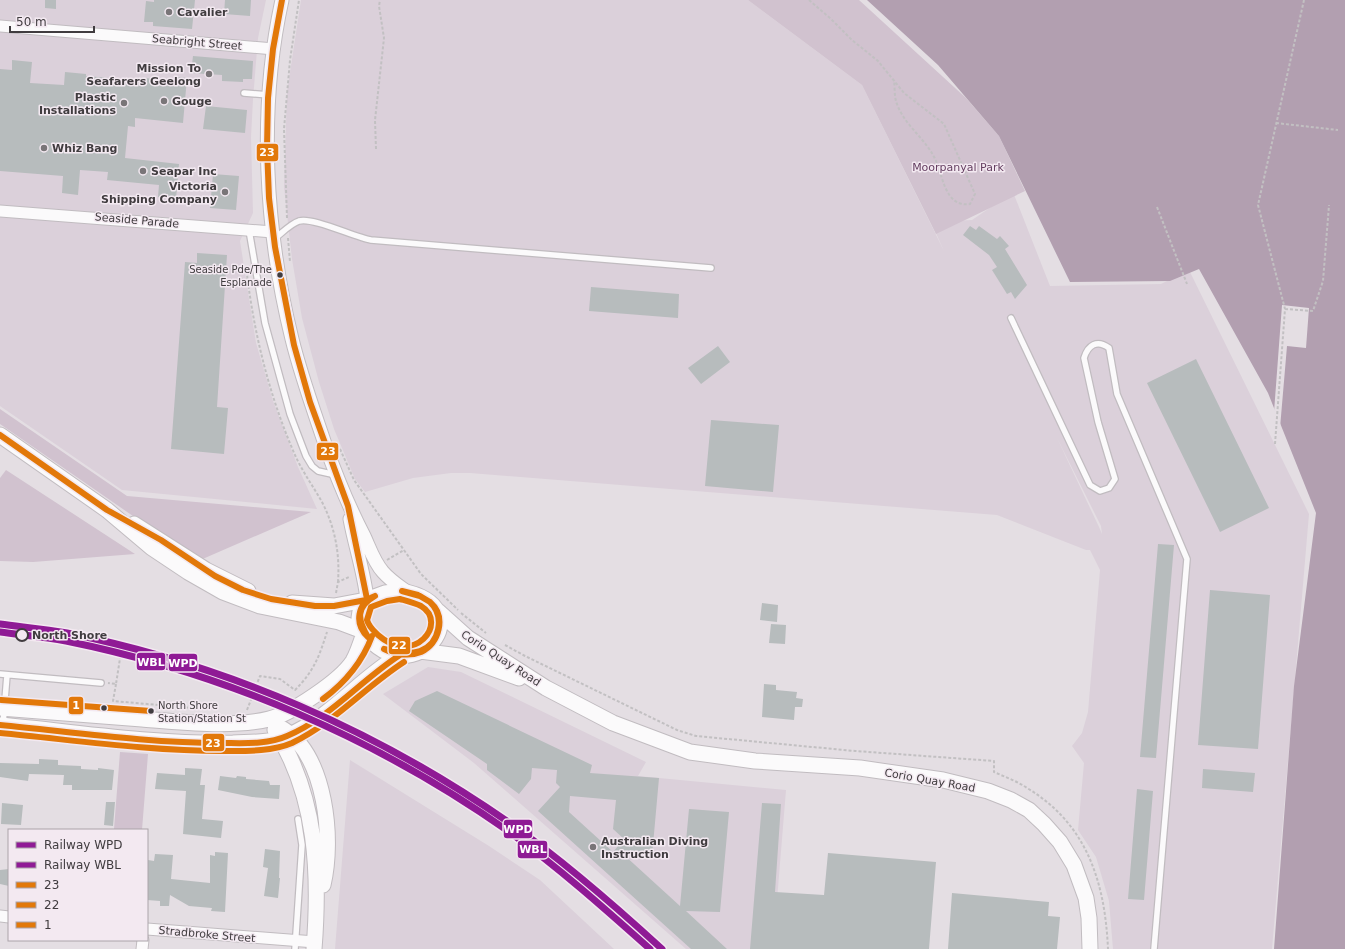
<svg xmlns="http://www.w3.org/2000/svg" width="1345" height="949" font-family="'DejaVu Sans',sans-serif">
<rect width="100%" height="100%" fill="#e4dee3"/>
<path fill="#dbd0da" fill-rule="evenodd" d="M0 0H266L258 38 253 99 251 137 253 213 240 241 256 343 273 401 298 467 317 509 122 490 0 406Z
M301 0H748L862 85 944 251 931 222 972 220 1013 192 1050 286 1161 284 1189 270 1309 514 1272 949H1113L1109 901 1096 857 1078 830 1084 763 1072 746 1082 733 1088 712 1100 570 1090 550H1086L997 515 470 473H451L413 478 365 492 355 479 334 429 319 382 302 318 292 259 284 187 287 92ZM1057 438 1101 526 1102 534 1099 527Z
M428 667 461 672 646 762 638 776 786 790 773 949H686L474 763 383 694Z
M350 760 489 846 540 880 614 949H335Z"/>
<path fill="#d1c2cf" d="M748 0H859L966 98 999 136 1025 191 936 234 862 85Z
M0 409 127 496 311 512 198 561 0 424Z
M6 470 135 554 33 562 0 561V478Z
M120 752 148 754 142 830 114 829Z"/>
<path fill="#b29fb0" d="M867 0H1345V949H1274L1294 686 1316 513 1268 393 1199 269 1170 281 1070 282 999 136 938 65Z"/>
<path fill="#e4dee3" d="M1282 305 1309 308 1306 348 1287 346 1280 428 1274 412Z"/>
<path fill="#b7bcbd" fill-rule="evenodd" d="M45 0H56V9L45 8Z
M154 0H195L192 29 153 26V22H144L146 1 154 2Z
M225 0H251L250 16 224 14Z
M193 56 253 61 252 79H243V82L222 81V75L191 73Z
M12 60 32 62 30 83 64 85 65 72 86 74V76L144 81 145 78 177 81 178 77 187 78 183 123 135 118V127L128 126 125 158 179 164 176 199 158 197 159 185 107 180 108 172 80 170 78 195 62 193 63 176 0 171V69L12 70Z
M206 106 247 110 245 133 203 129Z
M213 174 239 176 236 210 210 208Z
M970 226 976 230 979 226 997 239 1000 236 1009 246 1005 249 1027 285 1015 299 1011 292 1007 294 992 270 997 267 989 255 963 235Z
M197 253 227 255 217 407 228 408 224 454 171 449 185 262 197 263Z
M591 287 679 294 678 318 589 311Z
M718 346 730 362 701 384 688 368Z
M1196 359 1269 508 1220 532 1147 383Z
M711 420 779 425 773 492 705 486Z
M1158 544 1174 545 1156 758 1140 757Z
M1210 590 1270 595 1258 749 1198 745Z
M762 603 778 605 777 622 760 620Z
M771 624 786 625 785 644 769 643Z
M764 684 776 685V690L797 692 796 698 803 699 802 707H795L794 720 762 717Z
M437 691 592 765 590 773 659 778 652 856 623 854 680 906 689 809 729 812 720 912 686 911 727 949H691L538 811 560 787 556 783 557 770 532 768 531 779 519 794 487 770V764L409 711 415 701ZM570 796 616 800 613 829 624 839 613 852 569 812Z
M39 759 58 760V765L81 766V769L98 770V768L114 770 112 790H72V785H63L64 775 29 774 28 781 0 777V763L39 764Z
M185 768 202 769 200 785H205L202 819 223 821 221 838 183 834 186 791 155 789 157 773 185 775Z
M1203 769 1255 773 1253 792 1202 788Z
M220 776 236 778 237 776 246 777V779L269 781 270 785H280L279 799 252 797 218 790Z
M1137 789 1153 791 1144 900 1128 899Z
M106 802H115L113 826 104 825Z
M2 803 23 805 21 825 1 824Z
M762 803 781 804 775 892 824 895 828 853 936 862 929 949H750Z
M265 849 280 851 279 878H280L278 898 264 896 268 868 263 867Z
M215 852 228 853 225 912 211 911 212 908 189 906 170 895 169 906H160V901L147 900 148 860 154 861 155 854 173 855 171 879 210 883V855L215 856Z
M9 869V886L0 884V870Z
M952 893 1049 902 1048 916 1060 917 1057 949H948Z"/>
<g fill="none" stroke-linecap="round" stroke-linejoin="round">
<g stroke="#c1bcc0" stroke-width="8">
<path id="service" d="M244 93 269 95
M249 230 265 323 290 414 306 456 312 466 318 471 336 475
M274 239C281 234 290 224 299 221 313 217 354 237 371 240L711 268
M1011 318 1090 485 1100 491 1109 488 1115 479 1098 422 1084 358C1088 345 1097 339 1109 348L1117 394 1187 559 1154 949
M0 674 101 683
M3 725 7 675
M295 949 302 845 298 819"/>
</g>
<g stroke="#c1bcc0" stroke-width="13">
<path id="minor" d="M0 26 274 49
M0 211 273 232
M0 916 9 917
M147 929 315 942
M142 949 143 940"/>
</g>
<g stroke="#c1bcc0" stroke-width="15">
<path id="tertiary" d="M282 0C258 110 265 230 292 339 301 376 314 411 326 447 337 478 349 507 364 536 370 549 374 562 383 572 390 580 399 586 407 592
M350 519C355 546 364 572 367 599"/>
</g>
<g stroke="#c1bcc0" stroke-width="17">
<path id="secondary" d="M0 435 107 510 152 548 188 572 223 592 260 606 339 622 363 631
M134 524 206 570 248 591
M401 591C486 606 413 696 365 634 356 623 358 611 366 600L385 593Z
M292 603 334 606 366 600
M438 611 468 638 546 688 613 723 690 752 755 761 860 768 943 780 988 791 1011 800 1029 810 1044 824 1060 842 1074 865 1086 898 1089 918 1090 949
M420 651 459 656 519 678
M0 708C47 712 95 715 142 719 179 722 233 728 269 719 291 714 341 680 353 661 358 652 361 642 364 633
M0 725C77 732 156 745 233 743 251 742 271 743 287 736 331 718 360 678 400 655
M283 729C326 756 334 839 323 885
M275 730C317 796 320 874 314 949"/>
</g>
<path stroke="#c2c0c2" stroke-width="2" stroke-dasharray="3 2" stroke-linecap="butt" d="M809 0 831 19 852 40 878 61 904 93 944 124 975 194 970 204C943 208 943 171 933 155 923 137 904 124 897 104 894 97 895 87 894 80
M1276 123 1338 130
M376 149 375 120 384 38 379 6 380 0
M1157 207 1187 284
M287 218 284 129 290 60 299 0
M288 238 290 262
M246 266C253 330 269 396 295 455 302 471 313 486 322 502 335 527 340 554 338 582
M1285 309 1313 311 1323 281 1329 205
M1275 444 1285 309 1258 205 1304 0
M340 449 354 480 421 574 458 610
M387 560 404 550
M336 593 338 582 349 577
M461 613 486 633
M505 645 525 656 677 730 696 736 855 751 994 761V772C1005 777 1017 781 1027 788 1087 824 1105 882 1108 949
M80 646 121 652 116 684 108 683
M116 684 113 701 204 709
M247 710 260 676 280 679 295 690C314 671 319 657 327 632"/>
<use href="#service" stroke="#fbfafb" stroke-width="5.5"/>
<use href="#minor" stroke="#fbfafb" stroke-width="11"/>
<use href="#tertiary" stroke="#fbfafb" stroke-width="13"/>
<use href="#secondary" stroke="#fbfafb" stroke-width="15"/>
<g stroke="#f3e9f1" stroke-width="9">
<path id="bus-1" d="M282 0 273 49 268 98 267 148 269 198 275 247 294 345 310 402 348 506 367 599
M0 435 107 510 161 540 215 576 243 590 271 599 315 606H334L366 600
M402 591 420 596 430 602
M402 591 418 595 430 602
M368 637C354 624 357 603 375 596
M368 637C357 619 356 607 375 596
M384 649C396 652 408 655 420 651 440 644 445 616 430 602
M384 649C394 654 409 657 421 652 439 643 447 617 430 602
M0 725C73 732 147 743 221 743 242 743 267 745 287 736 330 718 361 680 400 655"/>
</g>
<g stroke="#f3e9f1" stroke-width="9">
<path id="bus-2" d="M400 599C407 601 415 603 421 606 449 623 414 667 378 635 373 630 369 627 367 620L371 607 387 601Z
M323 699C346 682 362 663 372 636
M0 733C74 740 148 751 223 751 245 751 271 752 292 743 334 723 365 687 404 662"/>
</g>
<g stroke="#f3e9f1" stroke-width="9">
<path id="bus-3" d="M1 700 151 711"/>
</g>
<use href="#bus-1" stroke="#e27809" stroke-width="6"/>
<use href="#bus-2" stroke="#e27809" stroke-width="6"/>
<use href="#bus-3" stroke="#e27809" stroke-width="6"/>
<g stroke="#f3e9f1" stroke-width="10">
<path id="rail-1" d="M0 624C22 627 45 629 67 633 227 665 378 731 511 824 565 862 614 905 662 949"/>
</g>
<g stroke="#f3e9f1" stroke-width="10">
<path id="rail-2" d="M0 632C22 635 44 637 66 641 224 673 376 738 508 831 558 867 604 908 650 949"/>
</g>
<use href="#rail-1" stroke="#8f1a95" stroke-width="7"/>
<use href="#rail-2" stroke="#8f1a95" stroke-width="7"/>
</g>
<g fill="#797578" stroke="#f3e9f1" stroke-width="1.5">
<circle cx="169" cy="12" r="4"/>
<circle cx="209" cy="74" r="4"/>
<circle cx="164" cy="101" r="4"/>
<circle cx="124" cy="103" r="4"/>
<circle cx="44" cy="148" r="4"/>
<circle cx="143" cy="171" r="4"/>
<circle cx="225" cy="192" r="4"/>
<circle cx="593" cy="847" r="4"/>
</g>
<g fill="#403c3f" stroke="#f3e9f1" stroke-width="1.5">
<circle cx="280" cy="275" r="3.5"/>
<circle cx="104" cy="708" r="3.5"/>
<circle cx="151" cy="711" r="3.5"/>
</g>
<circle fill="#f3e9f1" stroke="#403c3f" stroke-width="2" cx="22" cy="635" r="6"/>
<g text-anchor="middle" stroke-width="3" stroke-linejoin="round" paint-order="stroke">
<g font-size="10" fill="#403c3f" stroke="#f3e9f1" text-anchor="end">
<text x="272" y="273">Seaside Pde/The<tspan x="272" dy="13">Esplanade</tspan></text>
<text x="158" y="709" text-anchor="start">North Shore<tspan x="158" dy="13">Station/Station St</tspan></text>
</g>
<g font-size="11" font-weight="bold" fill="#403c3f" stroke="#f3e9f1" text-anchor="start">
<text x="177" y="16">Cavalier</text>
<text x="201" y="72" text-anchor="end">Mission To<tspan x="201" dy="13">Seafarers Geelong</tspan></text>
<text x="116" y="101" text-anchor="end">Plastic<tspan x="116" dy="13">Installations</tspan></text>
<text x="172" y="105">Gouge</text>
<text x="52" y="152">Whiz Bang</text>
<text x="151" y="175">Seapar Inc</text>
<text x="217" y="190" text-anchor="end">Victoria<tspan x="217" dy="13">Shipping Company</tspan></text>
<text x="601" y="845">Australian Diving<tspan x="601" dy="13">Instruction</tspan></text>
</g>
<g font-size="11" fill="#403c3f" stroke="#f3e9f1">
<text transform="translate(197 42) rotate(5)" y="4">Seabright Street</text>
<text transform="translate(137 220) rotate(5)" y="4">Seaside Parade</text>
<text transform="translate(501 658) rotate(33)" y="4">Corio Quay Road</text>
<text transform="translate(930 780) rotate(10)" y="4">Corio Quay Road</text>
<text transform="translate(207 934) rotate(5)" y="4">Stradbroke Street</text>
</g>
<g font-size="11" fill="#653f61" stroke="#f3e9f1">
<text x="958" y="171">Moorpanyal Park</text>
</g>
<g font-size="11" font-weight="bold" fill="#403c3f" stroke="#f3e9f1" text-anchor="start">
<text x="32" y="639">North Shore</text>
</g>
</g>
<g stroke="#f3e9f1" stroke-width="1.5">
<rect x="256" y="143" width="23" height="19" rx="4" fill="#e27809"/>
<rect x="316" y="442" width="23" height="19" rx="4" fill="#e27809"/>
<rect x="388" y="636" width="23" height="19" rx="4" fill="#e27809"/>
<rect x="136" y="652" width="30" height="19" rx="4" fill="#8f1a95"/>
<rect x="168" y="653" width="30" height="19" rx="4" fill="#8f1a95"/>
<rect x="68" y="696" width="16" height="19" rx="4" fill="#e27809"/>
<rect x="202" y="733" width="23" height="19" rx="4" fill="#e27809"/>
<rect x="503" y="819" width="30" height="20" rx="4" fill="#8f1a95"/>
<rect x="517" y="840" width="31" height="19" rx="4" fill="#8f1a95"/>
</g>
<g font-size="11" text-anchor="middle" font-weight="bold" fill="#fff">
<text x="267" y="156">23</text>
<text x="328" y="455">23</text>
<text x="399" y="649">22</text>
<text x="151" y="666">WBL</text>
<text x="183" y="667">WPD</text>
<text x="76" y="709">1</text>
<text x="213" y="747">23</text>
<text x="518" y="833">WPD</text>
<text x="533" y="853">WBL</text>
</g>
<rect x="8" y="829" width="140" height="112" fill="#f3e9f1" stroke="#aba4aa"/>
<rect x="16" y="842" width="20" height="6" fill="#8f1a95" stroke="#aba4aa"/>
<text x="44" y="849" font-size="12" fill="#403c3f">Railway WPD</text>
<rect x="16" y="862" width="20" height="6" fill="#8f1a95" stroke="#aba4aa"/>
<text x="44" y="869" font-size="12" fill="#403c3f">Railway WBL</text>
<rect x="16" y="882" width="20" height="6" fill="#e27809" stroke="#aba4aa"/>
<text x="44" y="889" font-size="12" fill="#403c3f">23</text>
<rect x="16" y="902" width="20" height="6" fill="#e27809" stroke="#aba4aa"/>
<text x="44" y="909" font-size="12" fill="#403c3f">22</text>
<rect x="16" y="922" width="20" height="6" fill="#e27809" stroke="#aba4aa"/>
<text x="44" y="929" font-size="12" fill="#403c3f">1</text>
<path d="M10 26v6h84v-6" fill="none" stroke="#403c3f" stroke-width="2"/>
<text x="16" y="26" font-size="12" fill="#403c3f" stroke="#f3e9f1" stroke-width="3" paint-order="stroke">50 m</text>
</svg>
